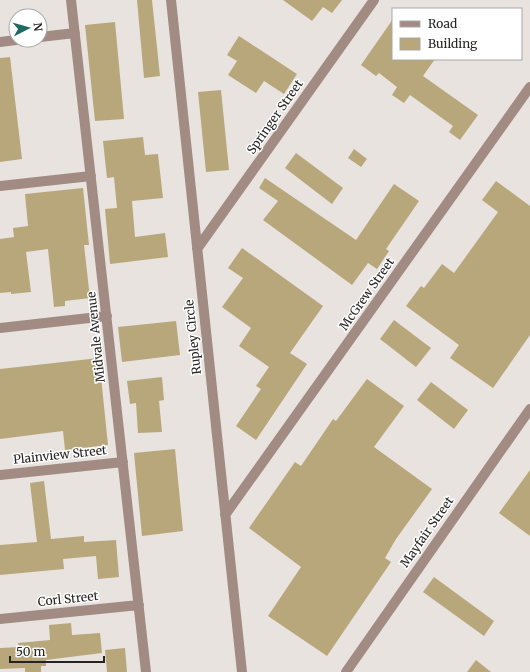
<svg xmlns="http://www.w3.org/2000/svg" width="530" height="672" font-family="Merriweather,serif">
<rect width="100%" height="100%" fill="#e8e3df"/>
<path fill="#b8a77a" d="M137 0H152L160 76 144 78Z
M283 0H342L332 13 323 7 312 21Z
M393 19V59H435L423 76 478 115 460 140 449 132 453 126 410 95 404 103 392 95 397 87 379 73 376 76 361 65Z
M115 22 124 119 95 121 85 25Z
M239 36 297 74 284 94 264 81 256 93 228 75 237 61 227 55Z
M10 57 22 159 0 162V58Z
M221 90 229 170 206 172 198 92Z
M143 137 145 155 158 154 163 198 132 201 135 237 165 233 168 257 110 264 105 209 117 208 114 177 107 178 103 141Z
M354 149 367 159 361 167 348 158Z
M296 153 343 188 332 204 285 168Z
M265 178 356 240 394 184 419 201 386 249 389 251 377 269 368 263 352 285 263 220 278 201 259 188Z
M496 181 530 206V335L493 388 450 358 459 345 406 306 421 286 424 288 442 264 454 273 498 212 482 200Z
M83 188 89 245H84L90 298 65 301V306L54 307 48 249 26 252 31 292 11 294V292L0 293V239L14 237 13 228 28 226 25 194Z
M242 248 323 306 290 353 307 364 256 440 236 426 261 389 256 386 269 367 239 346 251 328 222 307 243 278 228 268Z
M394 320 431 348 416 367 380 339Z
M176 321 180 355 122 362 118 327Z
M99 358 108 445 65 450 63 431 0 439V369Z
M162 377 164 400 159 401 162 432 138 433 136 403 130 404 127 381Z
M367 379 404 406 374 447 432 489 396 539 385 558 391 562 327 656 268 616 301 567 249 528 295 462 301 466 333 419 336 421Z
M431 382 468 410 454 429 417 400Z
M175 449 183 531 142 536 134 453Z
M530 470V536L499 513Z
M44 481 51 539 84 536V542L116 540 119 577 98 579 96 556 63 559 64 569 0 575V545L37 542 30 483Z
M434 577 494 621 484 636 423 592Z
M71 623 72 635 100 633 102 653 46 660V666H41V672H25V668L0 669V648L19 647 18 643 50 640 49 625Z
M125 648 127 672H107L105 650Z
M476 660 491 672H467Z"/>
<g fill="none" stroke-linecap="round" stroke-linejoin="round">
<path stroke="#a18b83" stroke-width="10" d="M71 0 146 672
M171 0 242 672
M40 37 75 33
M0 42 16 40
M0 186 91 176
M197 249 374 0
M0 328 107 316
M0 475 123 462
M225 515 530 87
M0 619 139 605
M346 672 530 409"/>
</g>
<g text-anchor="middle" stroke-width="3" stroke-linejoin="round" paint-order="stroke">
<g font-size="12" fill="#262422" stroke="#fff">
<text transform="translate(275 117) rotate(-55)" y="4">Springer Street</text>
<text transform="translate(367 294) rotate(-55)" y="4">McGrew Street</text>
<text transform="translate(96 337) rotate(-96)" y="4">Midvale Avenue</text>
<text transform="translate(193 337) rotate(-96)" y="4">Rupley Circle</text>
<text transform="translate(60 455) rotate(-6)" y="4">Plainview Street</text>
<text transform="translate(427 532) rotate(-55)" y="4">Mayfair Street</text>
<text transform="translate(68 599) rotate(-6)" y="4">Corl Street</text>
</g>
</g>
<rect x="392" y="8" width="130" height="52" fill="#ffffff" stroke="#a8a7a7"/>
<rect x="400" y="21" width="20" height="6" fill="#a18b83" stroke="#a8a7a7"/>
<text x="428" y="28" font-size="12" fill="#262422">Road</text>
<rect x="400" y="38" width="20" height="12" fill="#b8a77a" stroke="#a8a7a7"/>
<text x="428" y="48" font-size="12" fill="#262422">Building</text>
<g transform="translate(28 28) rotate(84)"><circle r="19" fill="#ffffff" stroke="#a8a7a7"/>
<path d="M0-3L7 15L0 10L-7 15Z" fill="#206961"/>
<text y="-6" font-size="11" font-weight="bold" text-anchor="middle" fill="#262422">N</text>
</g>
<path d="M10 656v6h94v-6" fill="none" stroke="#262422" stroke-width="2"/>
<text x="16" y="656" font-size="12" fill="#262422" stroke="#ffffff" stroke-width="3" paint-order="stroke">50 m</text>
</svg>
